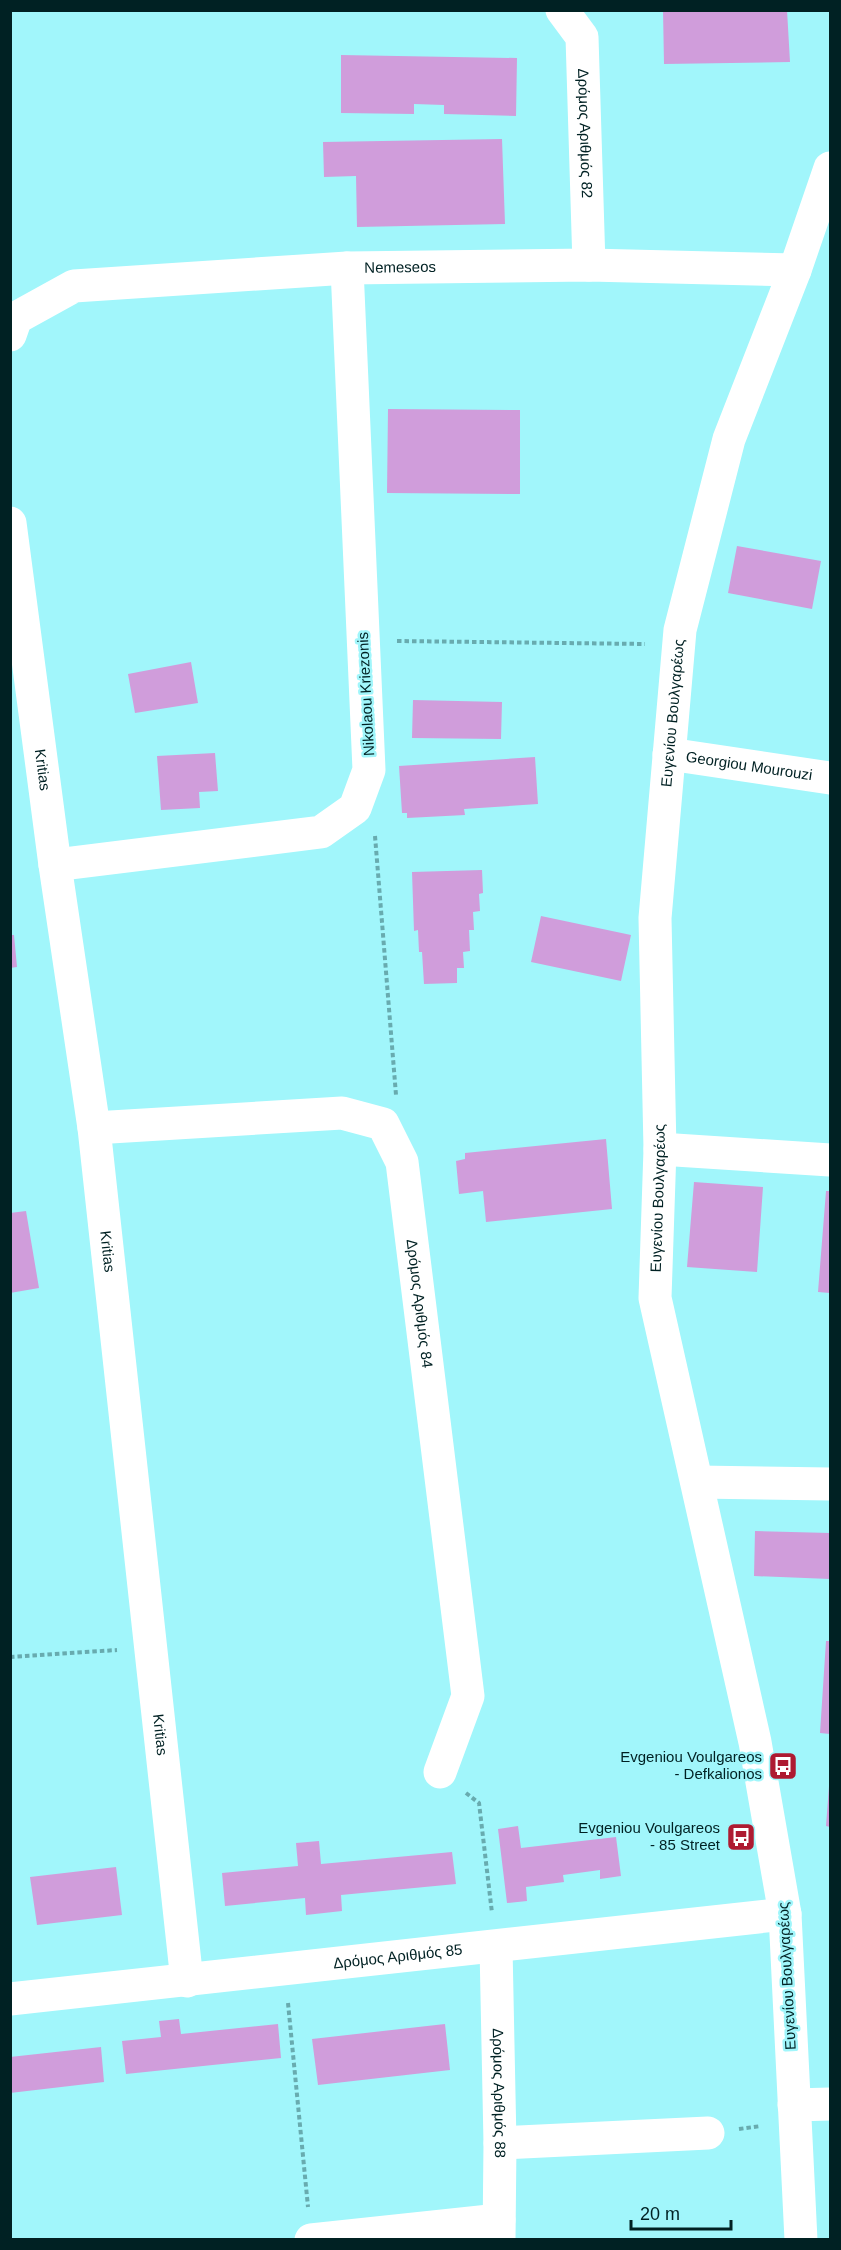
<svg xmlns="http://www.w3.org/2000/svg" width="841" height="2250" font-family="Arial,sans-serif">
<rect width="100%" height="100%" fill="#a1f6fb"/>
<path fill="#d09ddb" d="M663 10H787L790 62 664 64Z
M341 55 517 58 516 116 444 114V105L414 104V114L341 113Z
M502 139 505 224 357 227 356 176 324 177 323 142Z
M388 409 520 410V494L387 493Z
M737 546 821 561 812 609 728 593Z
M191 662 198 703 135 713 128 674Z
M413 700 502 702 501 739 412 738Z
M215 753 218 791 199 792 200 808 161 810 157 756Z
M535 757 538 804 464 809 465 815 407 818V813H402L399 766Z
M482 870 483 893 479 894 480 911 473 912 474 930H469L470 951 463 952 464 968H457V983L424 984 422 952H419L418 930 414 931 412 872Z
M541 916 631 935 621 981 531 962Z
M10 935H14L17 967 10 968Z
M606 1139 612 1209 486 1222 483 1191 459 1194 456 1161 465 1159V1153Z
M694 1182 763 1187 757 1272 687 1267Z
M826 1191H830V1293L818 1292Z
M26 1211 39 1288 10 1293V1213Z
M755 1531 830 1533V1579L754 1576Z
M826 1641H830V1734L820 1733Z
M829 1786H830V1827L826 1826Z
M518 1826 521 1848 616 1837 621 1876 600 1879V1870L563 1875 564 1882 526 1887 527 1901 507 1903 498 1829Z
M319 1841 321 1864 452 1852 456 1884 341 1895 342 1911 306 1915 305 1898 225 1906 222 1873 298 1866 296 1843Z
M116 1867 122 1915 37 1925 30 1877Z
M179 2019 181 2034 278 2024 281 2058 126 2074 122 2041 161 2037 159 2021Z
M445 2024 450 2070 318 2085 312 2039Z
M101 2047 104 2082 10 2093V2057Z"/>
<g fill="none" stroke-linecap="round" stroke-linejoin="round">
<path stroke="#68abaf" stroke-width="4" stroke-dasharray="4.5 3" stroke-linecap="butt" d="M397 641 645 644
M375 836 396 1095
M10 1657 117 1650
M466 1793 479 1803 492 1913
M288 2003 308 2207
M739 2129 761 2126"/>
<g stroke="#fff" stroke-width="33">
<path id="s1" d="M562 10 582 37 589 265"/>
<path id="s2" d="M10 335 16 318 74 286 347 268 589 265 795 270"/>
<path id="s3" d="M10 523 55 865 94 1128 187 1981"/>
<path id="s4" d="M669 754 830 778"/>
<path d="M55 865 321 832 355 808 369 770 347 268"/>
<path id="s5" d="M94 1128 342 1113 383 1124 402 1162 468 1696 440 1772"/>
<path d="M660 1149 830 1160"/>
<path d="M697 1482 830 1484"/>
<path id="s6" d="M496 1947 500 2143 499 2240"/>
<path id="s7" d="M10 1999 785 1914"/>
<path d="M794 2105 830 2104"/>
<path d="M500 2143 708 2133"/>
<path d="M311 2240 499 2220"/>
<path id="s8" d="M801 2240 785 1914 755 1742 655 1298 660 1149 655 918 680 630 729 439 795 270 830 168"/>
</g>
</g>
<defs>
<g id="bus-square" transform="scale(1.5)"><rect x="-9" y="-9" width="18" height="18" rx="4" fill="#ae1a31" stroke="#a1f6fb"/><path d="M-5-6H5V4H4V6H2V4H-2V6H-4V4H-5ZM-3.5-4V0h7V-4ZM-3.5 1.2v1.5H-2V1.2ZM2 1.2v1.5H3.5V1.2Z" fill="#fff"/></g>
</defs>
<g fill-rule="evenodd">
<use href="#bus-square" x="783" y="1766"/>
<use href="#bus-square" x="741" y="1837"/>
</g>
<g text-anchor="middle" stroke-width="5" stroke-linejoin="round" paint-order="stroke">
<g font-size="15" fill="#002123" stroke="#a1f6fb">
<text dy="5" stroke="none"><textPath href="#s1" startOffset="130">Δρόμος Αριθμός 82</textPath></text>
<text dy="5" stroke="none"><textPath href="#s2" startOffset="411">Nemeseos</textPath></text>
<text transform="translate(366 694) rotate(-93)" y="5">Nikolaou Kriezonis</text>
<text dy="5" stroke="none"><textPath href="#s8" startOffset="1542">Ευγενίου Βουλγαρέως</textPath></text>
<text dy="5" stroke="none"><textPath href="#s4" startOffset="81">Georgiou Mourouzi</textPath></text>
<text dy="5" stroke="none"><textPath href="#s3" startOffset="249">Kritias</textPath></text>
<text dy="5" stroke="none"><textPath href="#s8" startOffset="1056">Ευγενίου Βουλγαρέως</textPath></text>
<text dy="5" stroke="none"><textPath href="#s3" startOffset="735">Kritias</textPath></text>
<text dy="5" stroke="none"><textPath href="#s5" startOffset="476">Δρόμος Αριθμός 84</textPath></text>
<text dy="5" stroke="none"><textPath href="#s3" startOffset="1221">Kritias</textPath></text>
<text dy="5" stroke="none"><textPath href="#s7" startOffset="390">Δρόμος Αριθμός 85</textPath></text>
<text transform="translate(787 1976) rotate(-93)" y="5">Ευγενίου Βουλγαρέως</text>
<text dy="5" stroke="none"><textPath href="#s6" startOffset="146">Δρόμος Αριθμός 88</textPath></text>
</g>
<g font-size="15" fill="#002123" stroke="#a1f6fb" text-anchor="end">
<text x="762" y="1762">Evgeniou Voulgareos<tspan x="762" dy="17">- Defkalionos</tspan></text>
<text x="720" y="1833">Evgeniou Voulgareos<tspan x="720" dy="17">- 85 Street</tspan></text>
</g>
</g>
<rect width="841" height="2250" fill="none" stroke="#002123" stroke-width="24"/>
<path d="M631 2220v9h100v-9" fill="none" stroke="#002123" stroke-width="3"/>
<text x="640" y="2220" font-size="18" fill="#002123" stroke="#a1f6fb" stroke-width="4.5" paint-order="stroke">20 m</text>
</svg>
